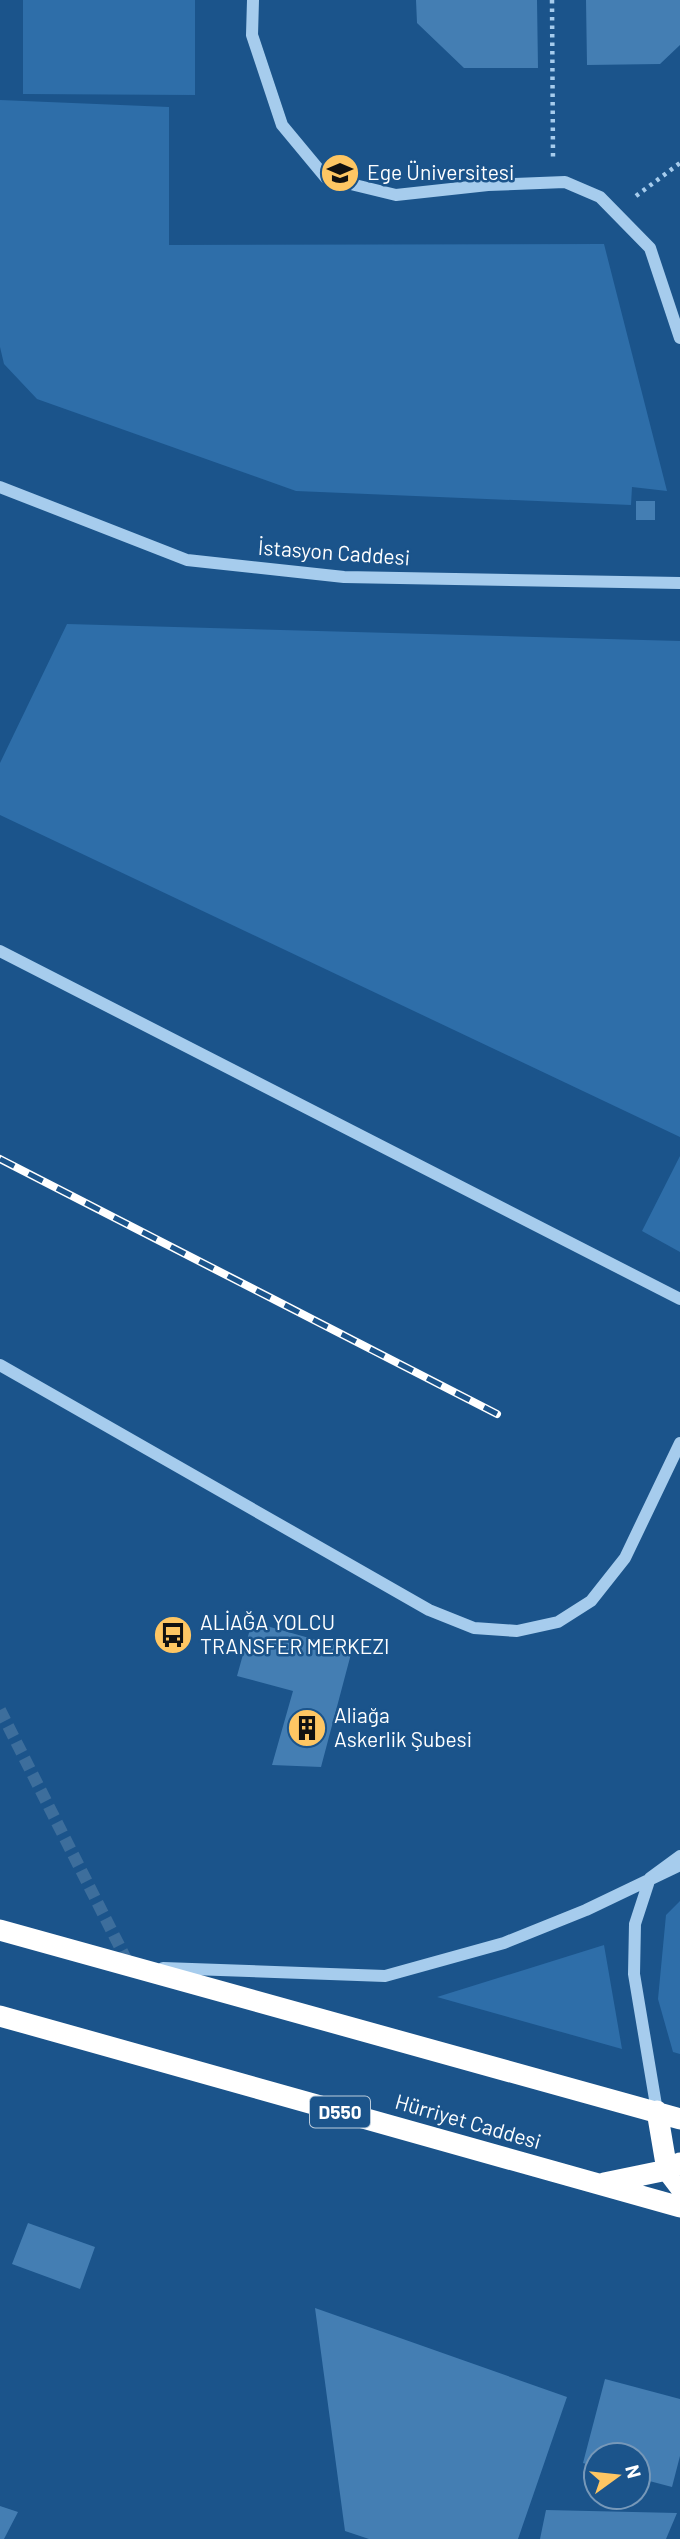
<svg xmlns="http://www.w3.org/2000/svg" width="680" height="2539" font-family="Barlow,sans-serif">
<rect width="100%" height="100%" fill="#1b548b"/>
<path fill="#2e6ea9" d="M23 0H195V95L23 94Z
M0 100 169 107V245L604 244 667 491 632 487 631 505 296 491 37 399 4 364 0 347Z
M67 624 680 641V1137L0 815V763Z
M680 1156V1252L642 1231Z
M680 1901V2054L673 2052 658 1999 666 1915Z
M604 1945 622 2049 437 1997Z"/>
<path fill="#447eb3" d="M416 0H537L538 68H464L417 23Z
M586 0H680V45L660 64 587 65Z
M636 501H655V520H636Z
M252 1622 352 1650 321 1767 272 1765 293 1691 237 1676Z
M28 2223 95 2247 80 2289 12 2264Z
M315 2308 567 2397 518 2539H369L345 2531Z
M605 2379 680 2399V2456L672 2487 638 2478V2455H596V2467L583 2463Z
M0 2506 18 2512 4 2539H0Z
M546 2510 677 2513 666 2539H540Z"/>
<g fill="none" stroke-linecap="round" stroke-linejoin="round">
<path stroke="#3d6e9c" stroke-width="12" stroke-dasharray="12 6" stroke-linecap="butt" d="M0 1710 130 1967"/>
<path stroke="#a6cced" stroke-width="4.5" stroke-dasharray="3.5 5" stroke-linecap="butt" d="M552 0 553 157
M636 196 680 163"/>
<path stroke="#a6cced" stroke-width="12" d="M253 0 252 35 282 125 326 178 396 195 488 185 565 182 600 197 650 248 680 338
M0 487 187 560 344 577 680 583
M0 951 680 1299
M0 1365 429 1610 474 1628 517 1631 558 1622 591 1601 625 1558 680 1443
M163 1968 385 1976 504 1943 586 1910 680 1865
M657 2111 634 1974 635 1924 650 1878 680 1856"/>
<path stroke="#fff" stroke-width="21" d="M0 1930 680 2119
M0 2016 680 2207
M657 2111 667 2170 680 2187
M604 2183 667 2170 680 2163"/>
<g stroke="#fff" stroke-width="8">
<path id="rail" d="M0 1159 497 1414"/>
</g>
<use href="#rail" stroke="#1b548b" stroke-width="5" stroke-dasharray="16" stroke-linecap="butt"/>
</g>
<defs>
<g id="university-disc" transform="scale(2.0125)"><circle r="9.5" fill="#fec663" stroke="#1b548b"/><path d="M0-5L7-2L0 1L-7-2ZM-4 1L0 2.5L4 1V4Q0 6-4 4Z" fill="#111"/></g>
<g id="bus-disc" transform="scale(2.0125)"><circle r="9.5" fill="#fec663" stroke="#1b548b"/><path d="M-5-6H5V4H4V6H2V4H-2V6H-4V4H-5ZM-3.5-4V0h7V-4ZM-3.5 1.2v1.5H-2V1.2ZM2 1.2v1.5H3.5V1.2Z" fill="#111"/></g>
<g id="building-disc" transform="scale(2.0125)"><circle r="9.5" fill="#fec663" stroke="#1b548b"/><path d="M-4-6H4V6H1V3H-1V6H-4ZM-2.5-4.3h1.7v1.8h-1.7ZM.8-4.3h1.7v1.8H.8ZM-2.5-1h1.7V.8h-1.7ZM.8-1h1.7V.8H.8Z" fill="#111"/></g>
</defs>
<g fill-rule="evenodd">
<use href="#university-disc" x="340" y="173"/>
<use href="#bus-disc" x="173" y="1635"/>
<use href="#building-disc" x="307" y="1728"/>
</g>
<g text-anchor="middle" stroke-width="5" stroke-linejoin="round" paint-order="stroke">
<rect fill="#1b548b" stroke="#bbccdc" stroke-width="2" x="310" y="2096.5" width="60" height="31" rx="5"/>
<g font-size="19" font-weight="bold" fill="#fff">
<text x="340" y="2119">D550</text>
</g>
<g font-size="21" fill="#fff" stroke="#1b548b" text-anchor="start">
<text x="367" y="180">Ege Üniversitesi</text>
<text x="200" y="1630">ALİAĞA YOLCU<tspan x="200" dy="24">TRANSFER MERKEZI</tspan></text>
<text x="334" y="1723">Aliağa<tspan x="334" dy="24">Askerlik Şubesi</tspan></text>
</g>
<g font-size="21" fill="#fff" stroke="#1b548b">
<text transform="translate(334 553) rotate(4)" y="7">İstasyon Caddesi</text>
<text transform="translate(468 2122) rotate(16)" y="7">Hürriyet Caddesi</text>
</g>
</g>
<g transform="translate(617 2476) rotate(75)"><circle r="33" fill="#1b548b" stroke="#7698b9" stroke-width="2"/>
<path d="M0-5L12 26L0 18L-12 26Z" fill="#fec663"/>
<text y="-10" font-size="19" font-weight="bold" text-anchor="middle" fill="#ffffff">N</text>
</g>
</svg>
